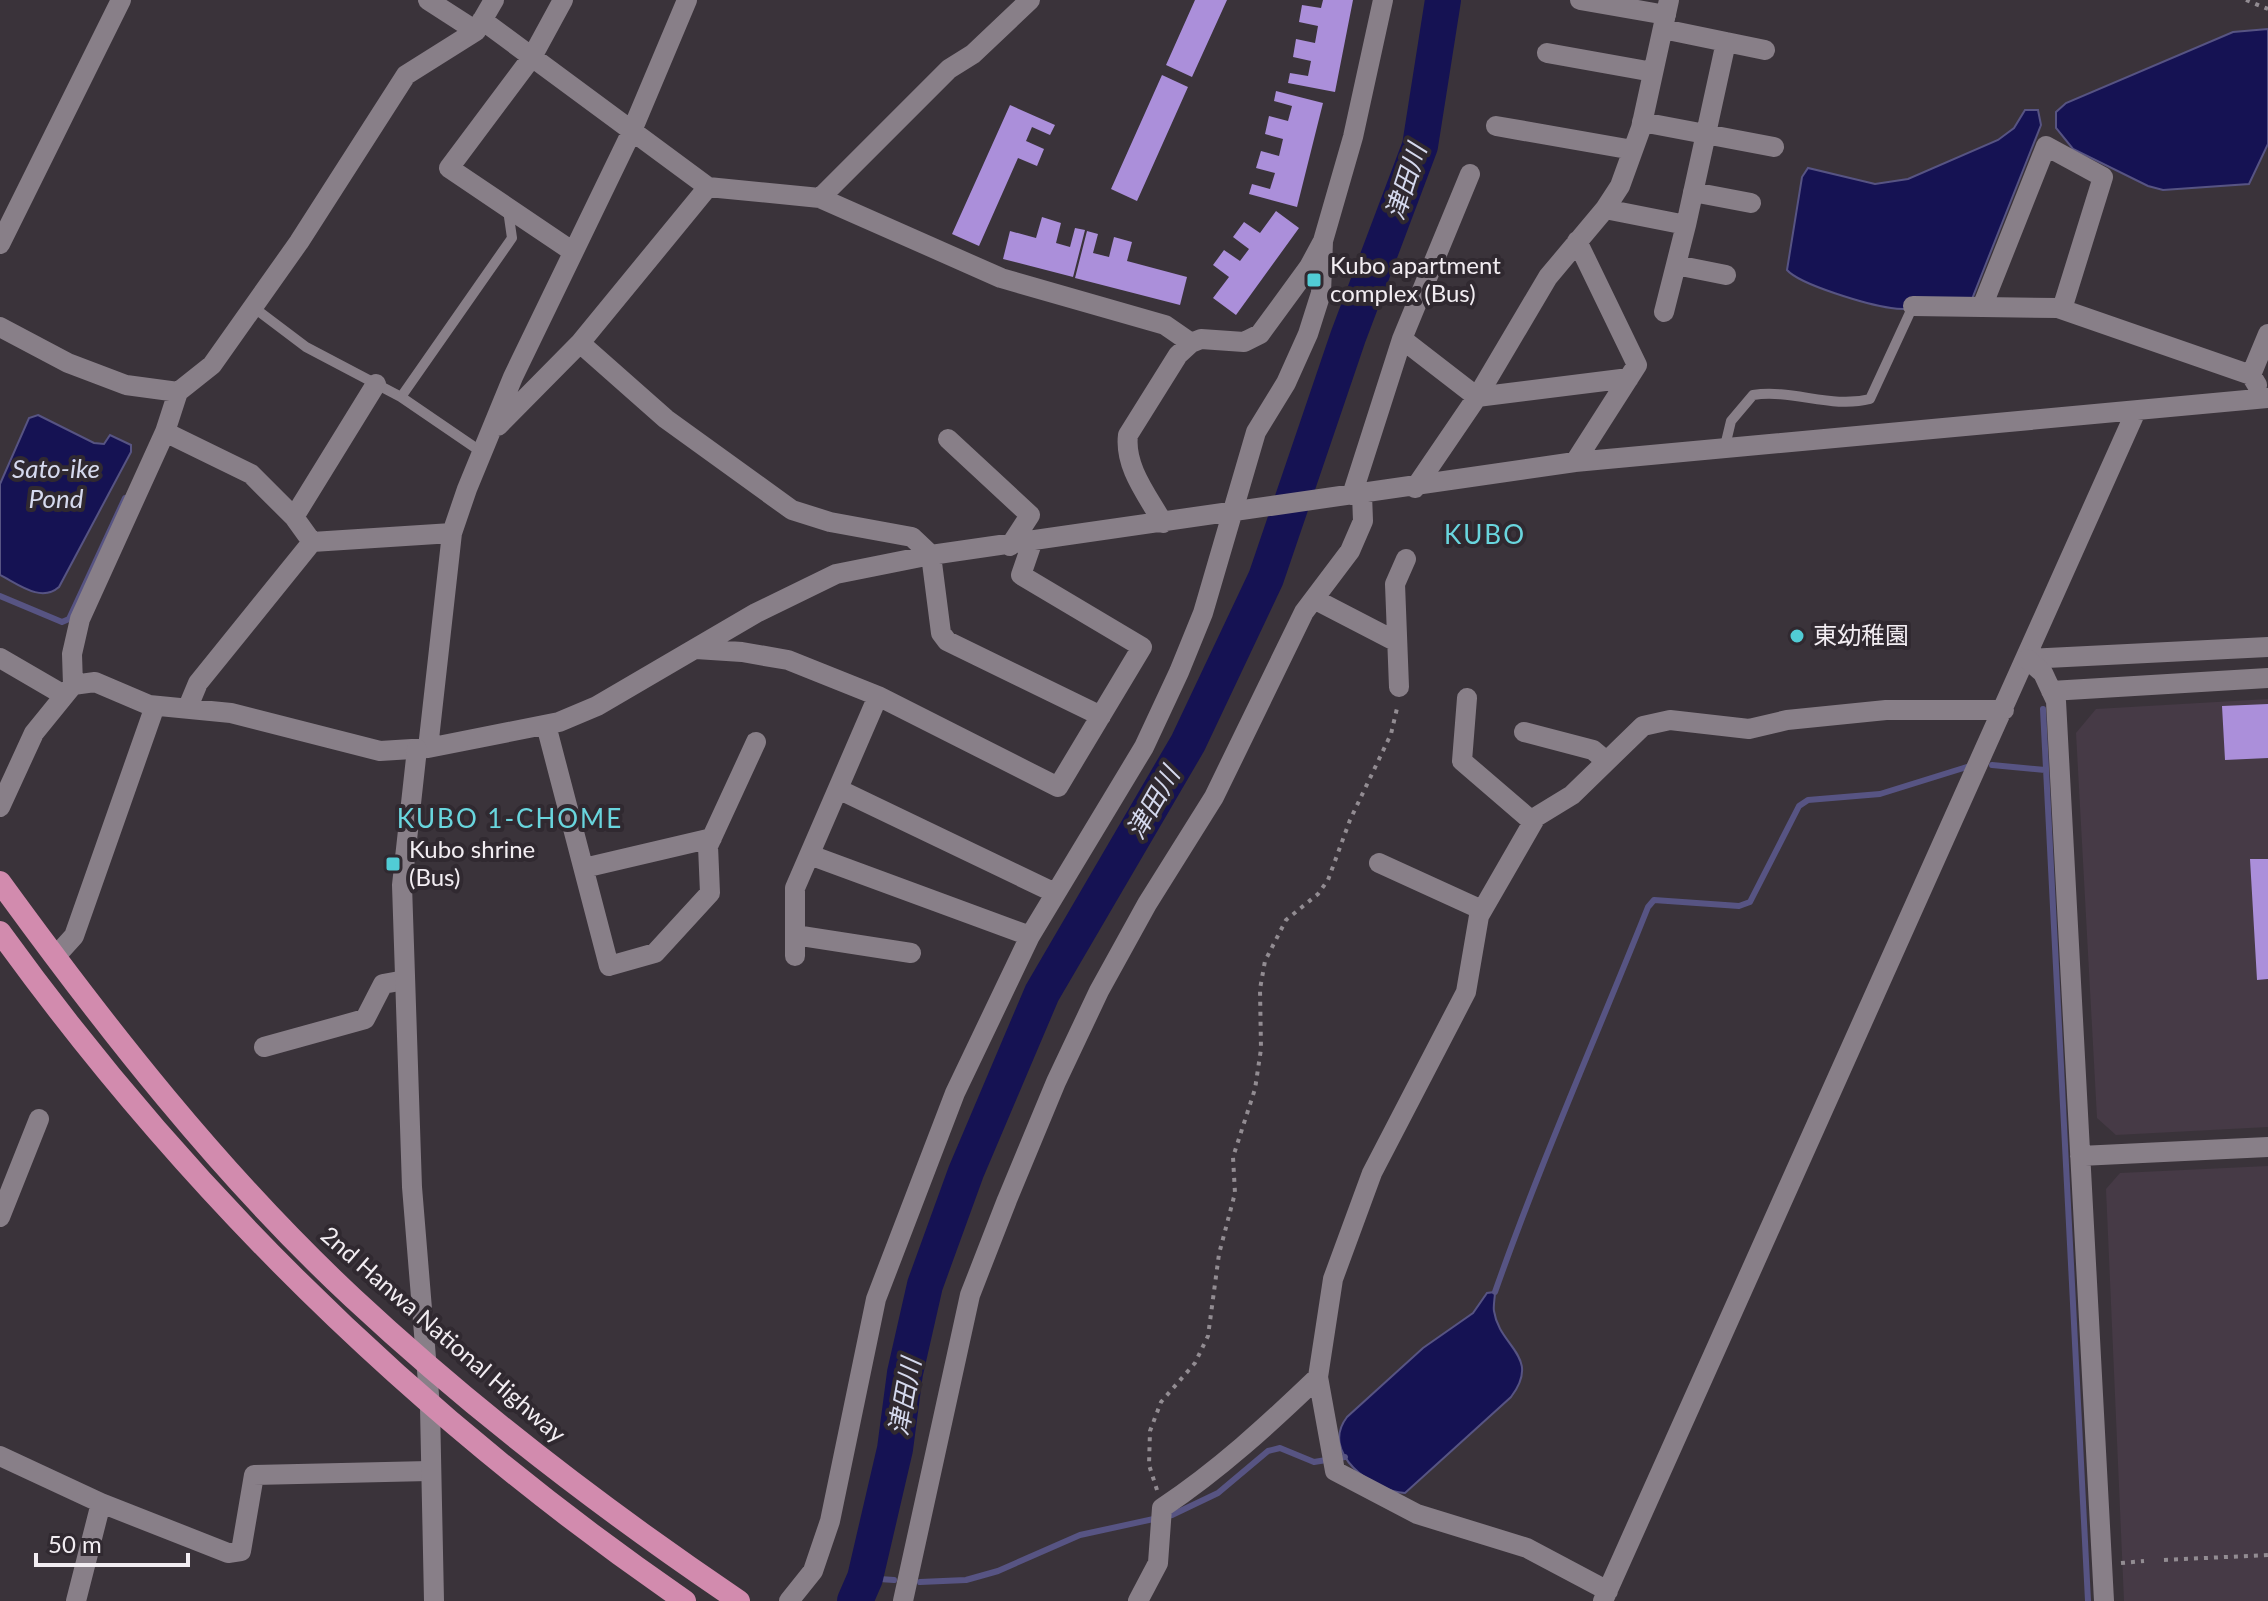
<svg xmlns="http://www.w3.org/2000/svg" width="2268" height="1601" font-family="Lato,'Noto Sans JP',sans-serif">
<rect width="100%" height="100%" fill="#3a333a"/>
<path fill="#463a46" d="M2268 699V1127L2116 1135 2097 1118 2076 733 2096 709Z
M2268 1166V1601H2124L2106 1189 2120 1173Z"/>
<path fill="#151253" stroke="#575483" stroke-width="2" d="M2268 29V144L2249 184 2163 190 2148 186 2073 149 2056 128V112L2066 103 2233 32Z
M2025 110H2038L2041 125 1972 299C1947 302 1916 312 1891 308 1869 305 1800 285 1787 270L1802 177 1808 168 1875 184 1908 179 1998 140 2014 128Z
M38 415 94 443 104 444 110 435 131 445V452L59 587C41 603 18 584 0 575V484L29 418Z
M1495 1292C1495 1298 1493 1306 1494 1311 1499 1347 1542 1356 1511 1397L1405 1493C1373 1491 1319 1453 1347 1417L1423 1348 1473 1313 1487 1293Z"/>
<g fill="none" stroke-linecap="round" stroke-linejoin="round">
<path stroke="#575483" stroke-width="6" d="M0 596 62 622 69 619 125 498
M2043 709 2088 1601
M1992 765 2045 770
M1495 1292C1541 1161 1597 1035 1648 907L1654 900 1739 906 1750 902 1799 806 1808 800 1880 794 1970 766
M865 1578 894 1580
M920 1582 966 1580 998 1571 1080 1535 1172 1515 1218 1493 1268 1451 1280 1448 1314 1462 1345 1457"/>
<path stroke="#151253" stroke-width="36" d="M855 1601 865 1578 895 1449 905 1373 925 1285 966 1172 1042 993 1188 743 1266 578 1348 337 1420 146 1443 0"/>
</g>
<path fill="#ab8fda" d="M1195 0H1227L1192 77 1166 65Z
M1323 0H1353L1335 92 1288 83 1290 73 1308 76 1311 61 1293 57 1296 39 1315 43 1318 26 1299 22 1302 5 1321 8Z
M1162 75 1188 87 1137 201 1111 189Z
M1276 91 1323 103 1297 207 1249 194 1252 184 1270 189 1275 173 1256 168 1261 151 1279 156 1283 139 1265 134 1269 116 1288 121 1292 106 1274 101Z
M1010 105 1055 125 1050 135 1032 127 1026 141 1044 149 1037 166 1018 158 979 246 952 234Z
M1276 211 1299 228 1236 315 1213 298 1229 277 1213 265 1224 250 1240 261 1249 249 1233 237 1244 222 1260 233Z
M1042 217 1061 223 1056 243 1070 247 1075 228 1085 230 1073 277 1003 259 1010 231 1036 238Z
M1087 231 1098 234 1093 253 1109 257 1114 237 1132 242 1127 261 1187 277 1180 305 1075 278Z
M2268 704V758L2225 760 2222 706Z
M2250 859H2268V979L2257 980Z"/>
<g fill="none" stroke-linecap="round" stroke-linejoin="round">
<path stroke="#928c92" stroke-width="4" stroke-dasharray="4 6" stroke-linecap="butt" d="M2246 0 2268 9
M1157 1490 1149 1465 1150 1431 1161 1402 1195 1363 1208 1336 1219 1254 1235 1193 1233 1157 1255 1089 1261 1049 1260 989 1265 961 1286 920 1318 894 1328 880 1350 820 1391 734 1398 704
M2164 1560 2268 1555
M2121 1563 2144 1561"/>
<path stroke="#887f88" stroke-width="10" d="M253 307 306 347 401 397 483 453
M401 397 512 238 508 210
M1725 446 1731 421 1753 395C1793 389 1831 409 1870 399L1913 306"/>
<path stroke="#887f88" stroke-width="20" d="M428 0 476 31
M563 0 532 57 449 168 572 251
M1580 0 1666 15
M482 20 708 187
M1663 29 1726 42 1686 225
M1726 42 1765 50
M1547 53 1653 72
M1642 122 1774 147
M1496 126 1633 150
M1693 192 1751 203
M820 198 1001 278 1165 325 1191 343
M1605 209 1686 225 1664 312
M0 244 121 0
M1676 265 1726 275
M1913 306 2058 308 2251 375
M1982 307 2046 146 2103 177 2062 309
M0 327 68 363 126 385 178 392
M1402 339 1477 397 1629 378
M580 343 666 419 792 510 830 522 912 537 931 555 941 633 947 641 1101 716
M2257 385 2251 375 2268 334
M498 426 580 343 708 187 820 198 949 69 973 54 1030 0
M165 432 251 474 294 517 312 542 452 533
M948 439 1030 515 1010 546
M1575 462 1637 365 1577 241
M1415 488 1477 397 1548 277 1605 209 1620 186 1641 128 1669 0
M1352 495 1402 339 1470 174
M294 517 376 384
M1163 523C1148 496 1124 467 1128 435L1178 355 1191 343 1201 339 1244 342 1260 334 1309 267 1323 241 1353 137 1383 0
M1314 599 1397 642
M696 649 742 652 788 660 878 696 1058 787 1142 647 1021 575 1032 543
M0 658 62 694
M2027 659 2268 647
M73 685 72 654 80 619 165 432 178 392 212 365 299 242 406 75 476 31 494 0
M1399 687 1395 584 1406 559
M1467 698 1462 761 1533 822
M188 707 198 683 312 542
M546 725 609 966 655 953 710 893 708 846 756 742
M1524 732 1593 750 1606 761
M428 748 452 533 467 489 513 377 631 133 687 0
M838 789 1055 893
M0 807 34 733 73 685 95 682 149 705 231 713 380 751 428 748 559 722 597 706 756 613 836 574 931 555 1575 462 2268 398
M810 855 1030 936
M1379 863 1482 910
M584 868 712 838
M795 935 911 953
M795 956V888L878 696
M55 957 74 936 155 706
M264 1047 365 1019 383 984 405 980
M0 1217 39 1119
M0 1456 101 1503 228 1553 241 1551 254 1475 429 1471
M1608 1591 1527 1548 1417 1514 1335 1471 1318 1377 1333 1279 1372 1173 1466 992 1479 916 1536 817 1572 795 1643 726 1670 720 1749 729 1787 720 1886 710H2004
M76 1601 101 1503
M789 1601 813 1571 830 1521 876 1299 955 1093 1030 936 1144 747 1179 672 1203 613 1256 432 1286 383 1308 334 1321 293 1323 241
M903 1601 970 1295 1007 1200 1056 1082 1099 991 1147 904 1214 797 1304 612 1350 551 1363 521 1362 494
M1138 1601 1158 1563 1162 1508C1219 1470 1268 1425 1318 1377
M1603 1601 2136 411"/>
<path stroke="#887f88" stroke-width="20" d="M2027 659 2043 673 2056 701 2104 1601
M2051 691 2268 678
M417 749 402 885 412 1187 430 1407 434 1601
M2080 1156 2268 1147"/>
<path stroke="#d28bae" stroke-width="22" d="M0 882C106 1028 220 1174 353 1298 472 1409 604 1510 739 1601
M0 932C189 1194 419 1418 685 1601"/>
</g>
<g fill="#51ccd5" stroke="#302930" stroke-width="3">
<rect x="1306" y="272" width="16" height="16" rx="4"/>
<circle cx="1797" cy="636" r="8"/>
<rect x="385" y="856" width="16" height="16" rx="4"/>
</g>
<g text-anchor="middle" stroke-width="8" stroke-linejoin="round" paint-order="stroke">
<g font-size="24" fill="#f2edf2" stroke="#302930" text-anchor="start">
<text x="1330" y="274">Kubo apartment<tspan x="1330" dy="28">complex (Bus)</tspan></text>
<text x="1813" y="644">東幼稚園</text>
<text x="409" y="858">Kubo shrine<tspan x="409" dy="28">(Bus)</tspan></text>
</g>
<g font-size="24" fill="#f2edf2" stroke="#302930">
<text transform="translate(443 1335) rotate(41)" y="8">2nd Hanwa National Highway</text>
</g>
<g font-size="26" font-style="italic" fill="#d5d9ee" stroke="#302930">
<text transform="translate(1406 182) rotate(-72)" y="9">津田川</text>
<text x="56" y="478">Sato-ike<tspan x="56" dy="30">Pond</tspan></text>
<text transform="translate(1153 803) rotate(-60)" y="9">津田川</text>
<text transform="translate(905 1397) rotate(-80)" y="9">津田川</text>
</g>
<g font-size="26" letter-spacing="2" fill="#69d6de" stroke="#302930">
<text x="1485" y="544">KUBO</text>
<text x="510" y="828">KUBO 1-CHOME</text>
</g>
</g>
<path d="M36 1553v12h152v-12" fill="none" stroke="#f2edf2" stroke-width="4"/>
<text x="48" y="1553" font-size="24" fill="#f2edf2" stroke="#302930" stroke-width="6" paint-order="stroke">50 m</text>
</svg>
